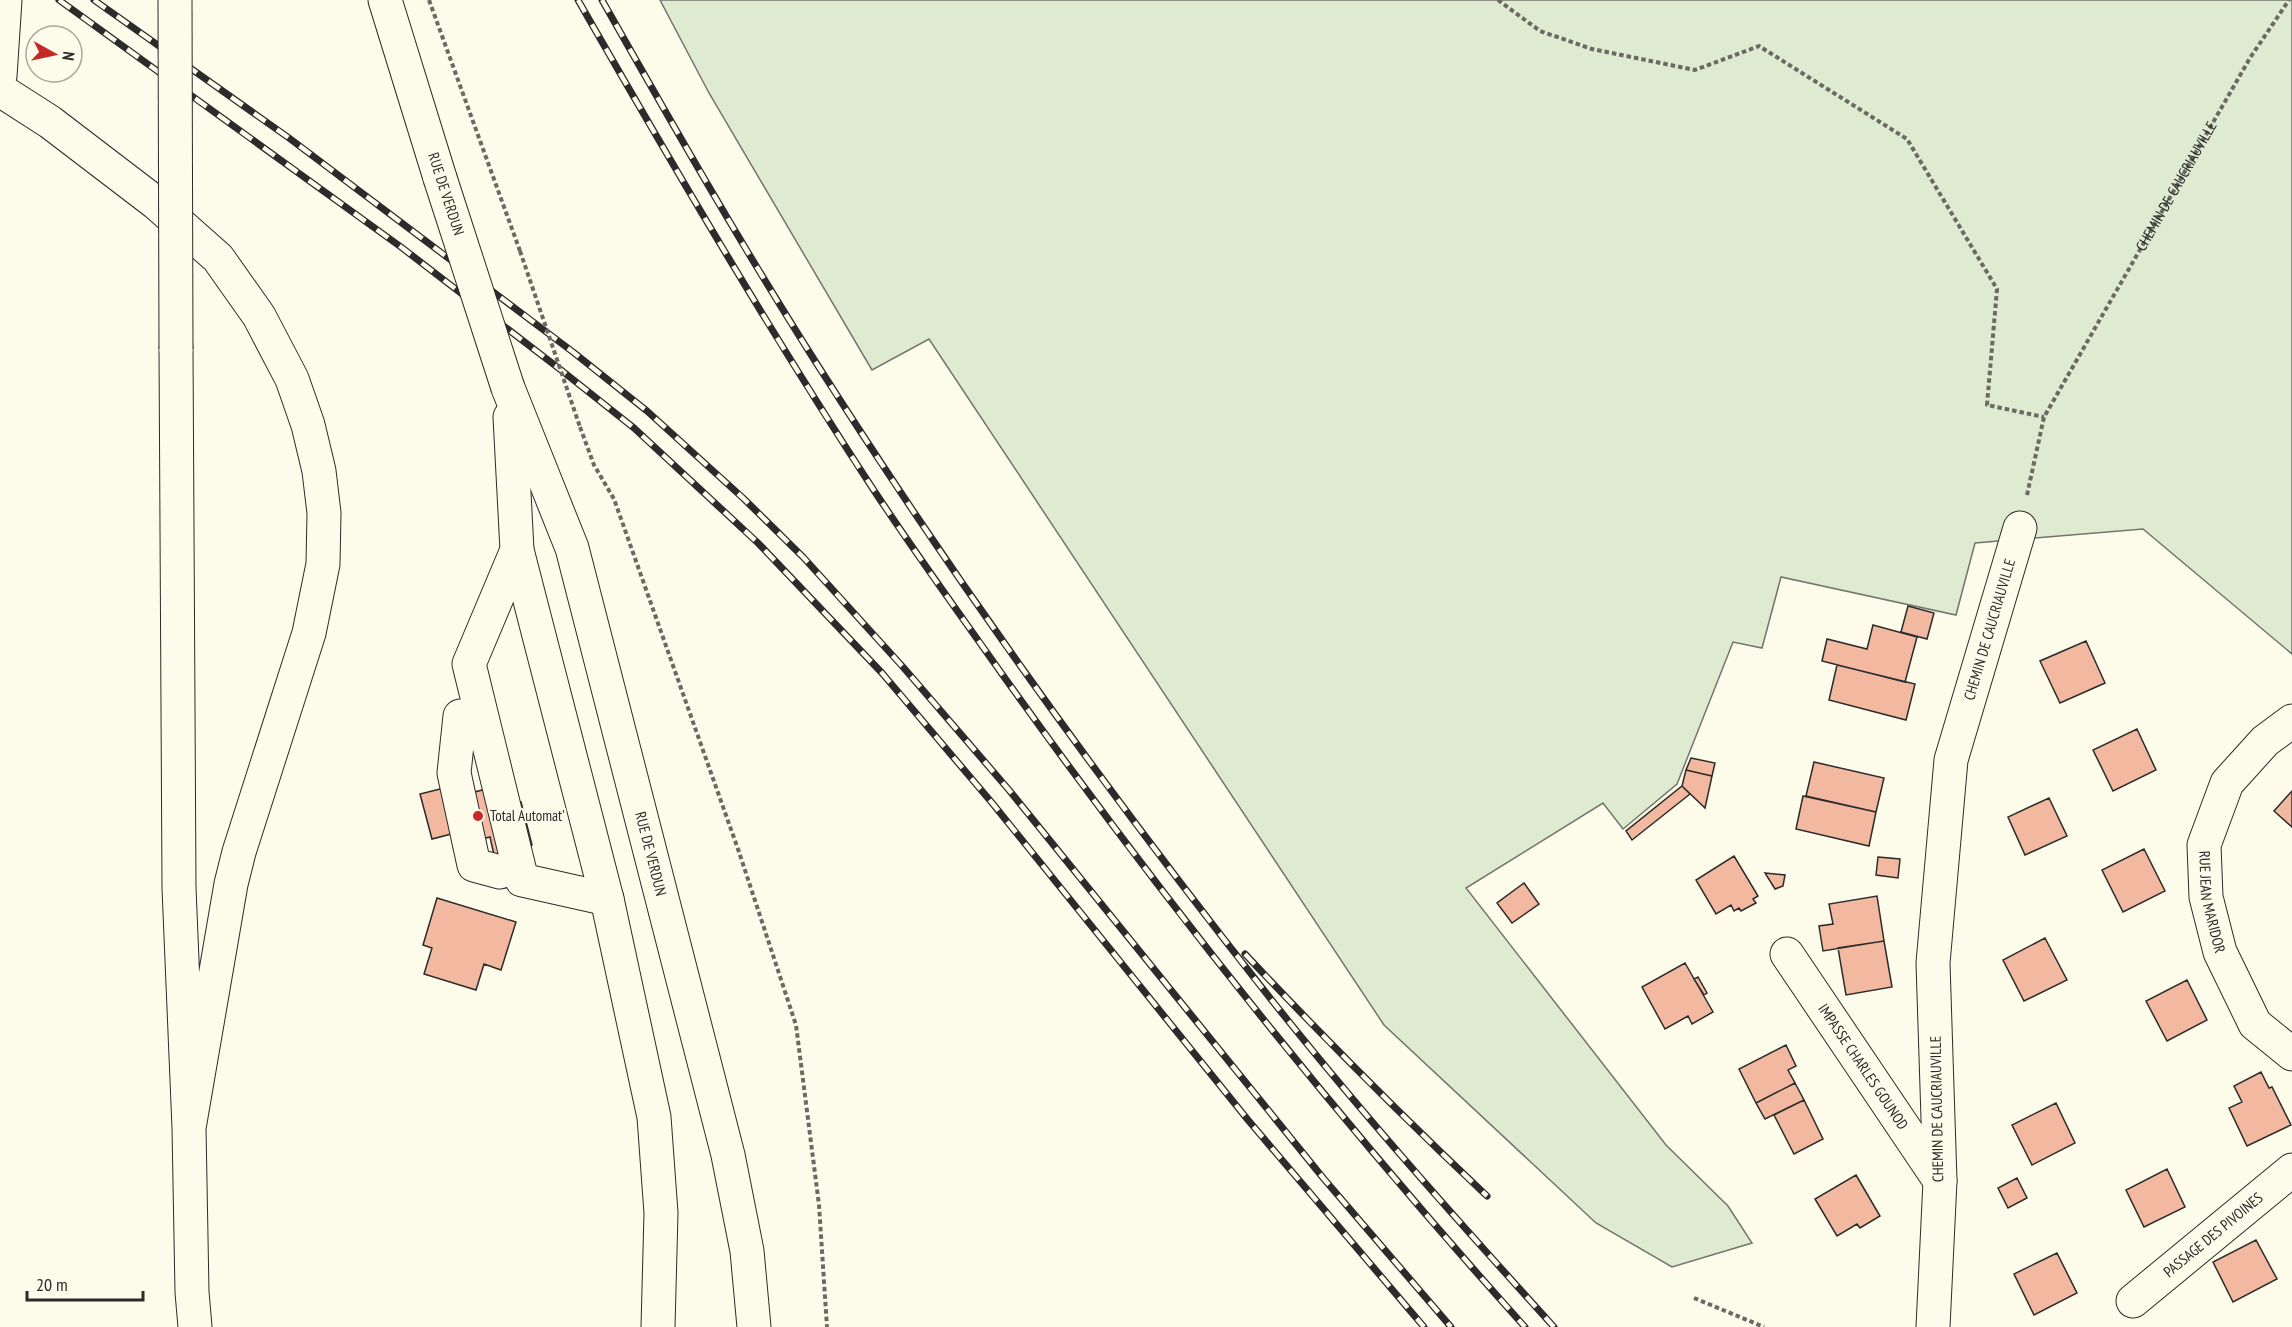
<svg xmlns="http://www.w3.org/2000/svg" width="2292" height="1327" font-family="'PT Sans Narrow',sans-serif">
<rect width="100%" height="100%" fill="#fdfbea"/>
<path fill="#deebd1" stroke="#74746e" stroke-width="1.5" d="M660 0H2292V654L2143 529 1975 543 1956 615 1781 577 1762 648 1733 642 1677 784 1623 829 1603 803 1466 888 1666 1145 1728 1206 1752 1243 1672 1267 1596 1223 1384 1025 929 339 872 370 709 93Z"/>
<path fill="#f2b8a0" stroke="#2b2b2b" stroke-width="1.5" d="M1908 606 1934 613 1927 639 1901 632Z
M1873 625 1917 637 1905 682 1822 661 1827 639 1867 649Z
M2086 641 2105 683 2060 703 2040 661Z
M1837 665 1915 684 1906 720 1829 700Z
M2137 729 2156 770 2113 791 2093 750Z
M1691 758 1715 763 1712 776 1686 770Z
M1814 762 1884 778 1876 812 1806 796Z
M1686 770 1712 776 1705 808 1682 786Z
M460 784 463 795 490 788 495 808 521 802 532 845 494 855 490 837 462 844 459 832 432 839 420 794Z
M1682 786 1690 794 1632 840 1626 831Z
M2292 791V827L2274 811Z
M1803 796 1876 812 1869 846 1796 829Z
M2049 798 2067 836 2025 855 2008 817Z
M2144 849 2165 891 2123 912 2102 870Z
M1734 856 1758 896 1753 899 1756 903 1741 911 1739 908 1734 911 1731 905 1716 914 1696 880Z
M1878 857 1900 859 1898 878 1876 875Z
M1765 873 1785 875 1783 886 1775 889Z
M1524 883 1539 904 1512 923 1497 903Z
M1877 896 1884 941 1823 951 1819 926 1833 924 1829 904Z
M437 898 516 922 501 970 484 964 476 990 424 974 432 948 423 945Z
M2045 938 2067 980 2024 1001 2003 960Z
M1884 941 1892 987 1846 995 1838 948Z
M1685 963 1713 1012 1692 1024 1688 1016 1665 1029 1642 987Z
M1698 977 1707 993 1704 995 1694 979Z
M2187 980 2207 1020 2167 1041 2146 1001Z
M1786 1045 1796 1066 1788 1070 1795 1083 1756 1103 1739 1069Z
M2261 1072 2269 1088 2272 1087 2291 1125 2247 1146 2229 1108 2242 1102 2234 1086Z
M1795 1083 1804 1100 1765 1119 1756 1103Z
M1804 1100 1823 1139 1794 1154 1774 1115Z
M2056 1103 2075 1143 2032 1165 2012 1125Z
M2167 1169 2185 1207 2144 1227 2126 1190Z
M1856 1175 1880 1216 1860 1228 1857 1224 1837 1236 1815 1199Z
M2017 1178 2027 1198 2008 1208 1998 1188Z
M2256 1240 2277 1279 2233 1302 2213 1262Z
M2057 1253 2077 1293 2034 1315 2014 1274Z"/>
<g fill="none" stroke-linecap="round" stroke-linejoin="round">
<g stroke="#2b2b2b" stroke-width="35">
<g id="minor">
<path d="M517 550 469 664 522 880 607 899"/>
<path d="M460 716 454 773 474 865 500 872"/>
<path id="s2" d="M2292 721 2265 741 2227 783 2204 845 2206 897 2220 952 2255 1024 2292 1054"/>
<path id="s3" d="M1787 954 1940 1181"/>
<path id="s4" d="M2133 1301 2292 1170"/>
<path id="s5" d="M1933 1327 1940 1181 1933 963 1951 760 2020 528"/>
</g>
</g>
<g stroke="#2b2b2b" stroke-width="35">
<g id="major">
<path d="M385 0 440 178"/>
<path d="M0 76 5 0"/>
<path id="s6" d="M508 388 572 548 728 1155 747 1251 754 1327"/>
<path d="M510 417 517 550 607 899 654 1117 661 1213 658 1327"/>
</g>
</g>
<g stroke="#2b2b2b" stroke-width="35">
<path id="highway" d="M0 90 50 122 156 203 218 258 259 316 292 379 308 425 319 471 324 513 323 564 309 633 239 852 231 884 189 1128
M176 349 179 888 189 1128 192 1292 195 1327"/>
</g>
<g stroke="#6a6964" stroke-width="4" stroke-dasharray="4.5 3" stroke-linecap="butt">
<path d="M429 0 520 251"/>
<path d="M1498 0 1540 31 1592 49 1695 70 1759 46 1907 139 1997 289 1987 405 2044 417"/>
<path d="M580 427 594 465 614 499 739 852 796 1025 819 1205 827 1327"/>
<path id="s1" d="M2027 495 2044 417 2250 58 2289 0"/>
<path d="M1694 1298 1764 1327"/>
</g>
<use href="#minor" stroke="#fdfbea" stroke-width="33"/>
<use href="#major" stroke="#fdfbea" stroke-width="33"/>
<use href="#highway" stroke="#fdfbea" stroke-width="33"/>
<g stroke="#2b2b2b" stroke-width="7">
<path id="rail" d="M59 0 401 247 561 370 634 428 758 543 882 673 993 804 1248 1120 1424 1327
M94 0 289 138 573 352 647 411 743 498 803 557 903 667 1009 790 1324 1179 1451 1327
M578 0C673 166 770 332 875 492 916 554 959 613 1002 674 1164 901 1338 1119 1525 1327
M602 0C671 122 740 243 815 361 956 583 1111 797 1274 1003 1363 1115 1458 1221 1554 1327
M1245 954C1323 1037 1404 1118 1487 1196"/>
</g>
<use href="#rail" stroke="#fdfbea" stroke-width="4.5" stroke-dasharray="14" stroke-linecap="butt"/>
<g stroke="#2b2b2b" stroke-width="35" stroke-linecap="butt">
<path id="major-bridge" d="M440 178 508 388"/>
</g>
<g stroke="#2b2b2b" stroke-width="35" stroke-linecap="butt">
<path id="highway-bridge" d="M175 0 176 349"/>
</g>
<path stroke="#6a6964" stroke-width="4" stroke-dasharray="4.5 3" stroke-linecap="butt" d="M520 251 580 427"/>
<use href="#major-bridge" stroke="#fdfbea" stroke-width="33"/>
<use href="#highway-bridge" stroke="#fdfbea" stroke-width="33"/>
</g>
<circle fill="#c62828" stroke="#fdfbea" stroke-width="2" cx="478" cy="816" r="6"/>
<g text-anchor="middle" stroke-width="4.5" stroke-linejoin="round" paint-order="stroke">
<g font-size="15" fill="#2b2b2b" stroke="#fdfbea">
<text dy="5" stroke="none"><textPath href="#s1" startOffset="346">CHEMIN DE CAUCRIAUVILLE</textPath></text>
<text transform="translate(446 194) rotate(72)" y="5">RUE DE VERDUN</text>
<text dy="5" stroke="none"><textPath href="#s5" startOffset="704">CHEMIN DE CAUCRIAUVILLE</textPath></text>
<text dy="5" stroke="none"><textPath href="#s6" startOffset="488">RUE DE VERDUN</textPath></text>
<text dy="5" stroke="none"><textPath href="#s2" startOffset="214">RUE JEAN MARIDOR</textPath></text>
<text dy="5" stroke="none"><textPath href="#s3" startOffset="136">IMPASSE CHARLES GOUNOD</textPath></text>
<text transform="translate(1937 1109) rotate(-91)" y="5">CHEMIN DE CAUCRIAUVILLE</text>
<text dy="5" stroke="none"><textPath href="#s4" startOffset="104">PASSAGE DES PIVOINES</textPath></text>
</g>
<g font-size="15" fill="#2b2b2b" stroke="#fdfbea" text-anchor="start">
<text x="490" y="821">Total Automat'</text>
</g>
</g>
<g transform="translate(54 54) rotate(98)"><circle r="28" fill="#fdfbea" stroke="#a9a89e" stroke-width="1.5"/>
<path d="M0-4.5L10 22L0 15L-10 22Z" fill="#c62828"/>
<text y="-9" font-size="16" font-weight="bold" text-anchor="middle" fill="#2b2b2b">N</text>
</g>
<path d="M27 1291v9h116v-9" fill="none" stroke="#2b2b2b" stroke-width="3"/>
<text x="36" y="1291" font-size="18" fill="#2b2b2b" stroke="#fdfbea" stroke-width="4.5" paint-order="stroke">20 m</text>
</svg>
